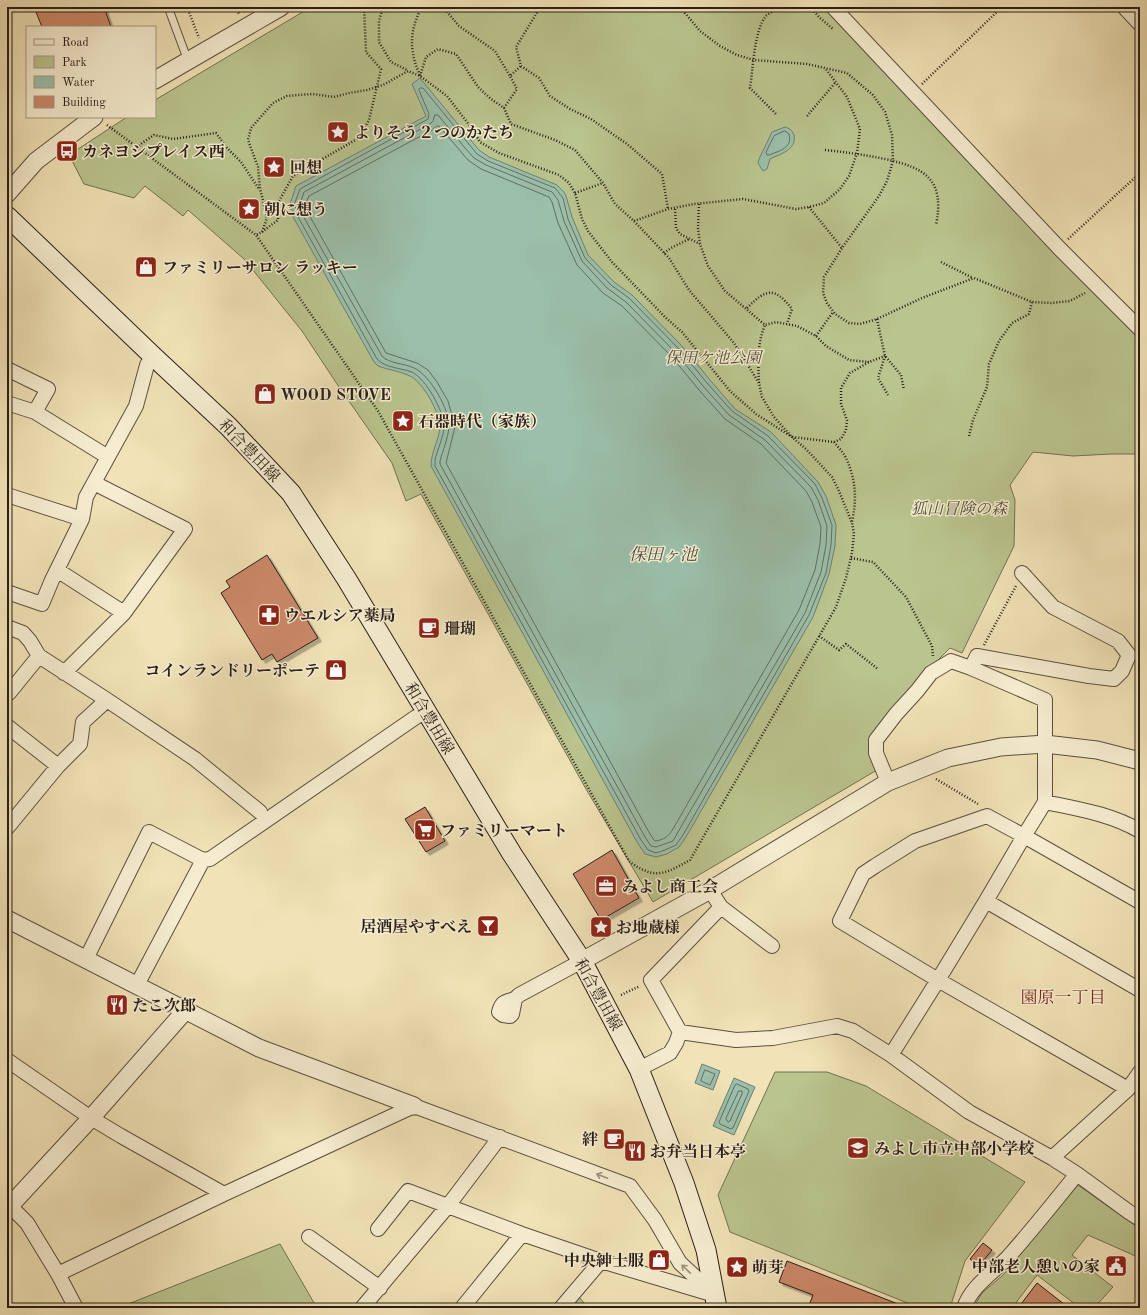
<svg xmlns="http://www.w3.org/2000/svg" width="1147" height="1315" font-family="'Old Standard TT','Noto Serif JP',serif">
<defs>
<filter id="shadow"><feDropShadow dx="3.5" dy="3.5" stdDeviation="0" flood-color="#0004"/></filter>
</defs>
<rect width="100%" height="100%" fill="#f1e3b7"/>
<filter id="stains"><feTurbulence type="fractalNoise" baseFrequency=".005" numOctaves="4"/><feColorMatrix values="0 0 0 0 .2 0 0 0 0 .09 0 0 0 0 .02 0 0 0 .5 -.17"/></filter>
<radialGradient id="worn" r=".72"><stop offset=".6" stop-color="#630" stop-opacity="0"/><stop offset="1" stop-color="#630" stop-opacity=".3"/></radialGradient>
<path fill="#bac48e" stroke="#727154" d="M311 7H825L954 143 1140 331V454H1111L1073 456 1033 452 1010 485 1015 500 1014 546 962 653 950 648 925 673 871 737 877 770 653 902 586 789 421 494 406 501 392 463 337 384 302 331 244 259 188 210 183 216 145 186 134 198 84 184 69 155 127 117H155V100Z
M775 1072H827L866 1086 1025 1182 965 1261 950 1308H920L730 1232 718 1195Z
M1078 1185 1140 1229V1258L1088 1235 1072 1255 1113 1287 1094 1308H1080L1037 1275 1012 1308H973L982 1293 1003 1275Z
M280 1244 317 1308H118Z
M578 1296 585 1304 586 1308H567Z"/>
<path fill="#9bbfaa" stroke="#6d7f70" d="M420 78 479 150 489 157 557 185 564 192 566 196 572 217 588 255 614 282 632 295 683 347 710 380 735 409 771 432 818 482 826 496 836 525 835 546 829 574 813 617 686 837 679 847 667 854 656 857 645 854 637 842 431 466C431 452 439 440 440 427 440 413 423 382 410 376 400 371 388 370 378 366L374 362 292 215 293 211 289 207 296 186 426 116 412 84Z
M785 127C789 128 792 130 794 135 797 150 780 154 770 159L767 169 763 171 758 163 759 159 772 132Z
M702 1064 720 1071 713 1090 695 1083Z
M734 1078 755 1087 734 1135 713 1126Z"/>
<g fill="none" stroke-linecap="round" stroke-linejoin="round">
<path stroke="#626e62" stroke-width="1" d="M420 88H423L477 154 488 161 555 188 563 198 568 219 585 258 611 285 629 298 680 350 707 383 732 411 768 436 815 484 822 498 832 525 831 545 826 573 809 615 683 835 676 845 665 850 656 853 648 850 641 840 435 466V460C437 451 444 435 444 427 444 411 426 379 412 372 401 368 385 368 377 359L297 215V210L294 205 300 189 428 119 429 114 419 90Z
M435 115H438L465 148 474 158 486 165 552 192 558 200 564 221 582 261 607 288 626 302 676 353 703 386 729 415 765 440 811 487 818 500 827 526 826 545 821 572 805 613 678 832 673 841 656 847 651 846 645 837 440 464V461C443 450 448 438 449 427 450 410 430 375 414 368 404 363 389 364 382 356L302 214V209L300 204 304 192 430 124 433 121Z
M437 126H439L468 160 481 169 549 197 552 202 558 223 577 265 603 293 622 306 672 357 699 390 725 419 761 444 806 491 812 502 821 527 820 544 815 570 799 610 673 829C669 836 664 840 655 841L650 834 446 463 455 427 448 401 437 382 428 370 417 363 386 353 308 213 306 203 309 196 432 130Z
M785 131 789 134C793 148 779 151 769 155H767L766 152 774 136Z
M705 1070 715 1074 710 1085 701 1081Z
M737 1084 748 1089 749 1091 733 1128 731 1129 720 1124 719 1122 735 1085Z
M739 1091H742V1094L730 1121 728 1122 726 1119Z"/>
</g>
<path fill="#cc896b" stroke="#291e19" filter="url(#shadow)" d="M34 7H104L111 27H42Z
M267 555 318 638 277 662 272 654 262 660 221 593 230 587 226 581Z
M425 807 445 841 426 852 405 819Z
M612 850 639 898 601 920 573 874Z
M983 1243 992 1250 979 1266 970 1259Z
M787 1261 906 1307V1308H845L833 1303 831 1308H808L813 1295 779 1282Z
M1037 1283 1069 1308H1018Z"/>
<g fill="none" stroke-linecap="round" stroke-linejoin="round">
<g stroke="#5b4f40" stroke-width="9">
<path id="service" d="M168 7 188 61"/>
</g>
<g stroke="#5b4f40" stroke-width="16">
<path id="minor" d="M833 7 1059 248 1140 329
M7 369 48 389 35 412
M7 403 35 412 108 457
M7 495 82 519
M57 570 124 613
M7 592 42 604 52 580 82 519 86 497 136 406 147 365 153 356
M7 627 23 633 30 641 39 656 107 700 195 759 260 812
M64 673 124 613 185 529 94 483
M7 692 9 693 39 656
M7 726 58 766
M888 782 876 753V740L896 714 917 691 931 673 951 661 971 668 977 656 1089 676 1114 679 1122 671 1129 655 1118 641 1053 607 1022 573
M1045 802C1078 809 1111 814 1140 831
M7 828 58 766 80 744 83 722 107 700
M710 890 721 907 772 946
M986 901 1140 990
M1140 902 1024 836 987 816 915 841 875 866 863 874 840 921 938 980 1128 1089 1140 1072
M86 959 149 832 203 860
M137 985 203 860 210 859 416 717 427 712
M515 999C505 1002 502 1001 499 1012L503 1015 510 1016 512 1014 515 999 519 995 582 961
M680 1032 651 980 721 907
M891 1055 938 980 986 901 1024 836 1045 802V700L971 668
M7 1060 91 1118 121 1136 224 1194
M639 1069 670 1053 676 1043 680 1032 736 1040 773 1038 837 1026 853 1031 891 1055 969 1112 1052 1158 1077 1174 1129 1212 1140 1219
M1052 1158 1128 1089
M7 1203 27 1223 58 1274 76 1308
M378 1229 408 1191 522 1234 601 1261 708 1293
M309 1237 380 1288
M58 1274 224 1194 414 1106 630 1186 655 1220 680 1263 715 1295
M362 1308 447 1207 500 1137
M462 1308 522 1234
M561 1308 601 1261
M964 1308C971 1286 994 1272 1009 1256 1033 1229 1055 1201 1077 1174"/>
</g>
<g stroke="#5b4f40" stroke-width="19">
<path id="tertiary" d="M1126 7 1140 22
M155 80 281 7
M7 194 36 161 94 117
M7 919 259 1048 414 1106
M582 961 710 890 888 782 948 758 1001 747 1045 744 1097 750 1140 761
M7 1209 91 1118 185 1011"/>
</g>
<g stroke="#291e19" stroke-width="21">
<path id="secondary" d="M7 216 153 356 228 426 291 493 346 578 512 854 582 961 639 1069 684 1183 706 1250 717 1308"/>
</g>
<path stroke="#291e19" stroke-width="2.5" stroke-dasharray="1 2" stroke-linecap="butt" d="M187 7 199 38
M236 7 239 14
M383 7 379 21V42L391 62 407 70
M443 7 459 26 495 51 510 76
M544 7 538 11 516 47 521 66 539 78 550 96 570 109 591 119 627 144 662 174 668 209
M683 7 685 13 700 31 720 46 737 55 754 60 807 64 847 73 873 95 885 112 892 135 893 161 887 181 879 196 842 248 824 277 823 293 827 303 835 314 849 323 860 324 877 319 922 298 974 278 1032 302 1051 303 1070 301 1085 293
M810 7 820 18 833 29
M777 9C774 11 769 13 766 16 754 30 753 70 750 88L777 115
M420 75C409 52 409 30 422 7
M420 76 426 57 438 49 456 54 478 87 491 99 504 108 511 124 555 140 575 150 603 183 615 204 634 221 669 258 689 290 734 343 759 383 762 397 774 417 792 437 834 442C838 447 843 452 846 458 856 480 857 499 852 522
M922 84 1002 7
M504 108 517 89 510 76 521 66
M807 116 835 83
M107 125 256 235 378 411 629 861C634 865 640 869 646 871 661 878 677 867 690 860L836 607 846 578 852 553 854 534 852 523 839 491 832 477 806 449 792 437 756 414 730 391 682 332 665 317 612 262 588 231 582 219 575 193 569 183 559 175 499 153 480 142 470 126 447 96 420 76 408 71 383 85 367 90 349 93 334 97 313 94 298 95 287 96 273 103 251 128 248 140 258 167 260 189 263 200 267 218 262 232 256 235
M137 148 142 143 154 135 173 139 216 133 227 148 241 162 259 189
M825 150C846 152 865 155 885 159 926 168 945 180 936 225
M575 193 603 183
M699 204 698 228 700 244 708 266 725 291 765 325 776 322 797 326 816 336 826 346 849 360 869 362
M809 207 842 248
M675 209 676 228 680 234 700 244
M634 221 668 209 694 204 743 199 796 209 809 207 824 203 840 189 849 176 857 153 860 129 847 97 825 68
M262 232 278 220 279 201 293 176 359 138 369 120 381 69 366 52 364 7
M1068 239 1140 173
M664 253 671 248 689 239
M941 262 973 278
M747 308C766 289 774 286 792 309L787 324
M877 319 885 356 901 375 904 390
M816 336 833 312
M885 356 878 378 888 395
M759 383C758 362 757 344 765 325
M969 436 973 420 987 387 989 364 999 341 1012 323 1029 314 1032 302
M834 442 841 439 846 430 847 420 841 404V388L850 373 869 362 885 356
M851 558 873 562 906 597 932 646 933 656
M819 636 839 650 846 644 878 669
M984 645 1016 586
M936 779 978 804
M621 995 640 986
M589 1306 590 1308"/>
<use href="#service" stroke="#f6edd0" stroke-width="7"/>
<use href="#minor" stroke="#f6edd0" stroke-width="14"/>
<use href="#tertiary" stroke="#f6edd0" stroke-width="17"/>
<use href="#secondary" stroke="#f6edd0" stroke-width="19"/>
</g>
<defs><path id="oneway-shaft" d="M-6 0H5M1.5-3L5.5 0L1.5 3" fill="none" stroke-width="1.6" stroke-linecap="round" stroke-linejoin="round"/></defs>
<g stroke="#9a907e">
<use href="#oneway-shaft" transform="translate(602 1176) rotate(-159)"/>
<use href="#oneway-shaft" transform="translate(686 1269) rotate(-136)"/>
</g>
<defs>
<g id="sight-square" transform="scale(1.15)"><rect x="-9" y="-9" width="18" height="18" rx="4" fill="#8f2418" stroke="#f6edd0"/><path d="M0-6L1.8-2.2L6-1.7L2.9 1.2L3.7 5.4L0 3.3L-3.7 5.4L-2.9 1.2L-6-1.7L-1.8-2.2Z" fill="#fff"/></g>
<g id="bus-square" transform="scale(1.15)"><rect x="-9" y="-9" width="18" height="18" rx="4" fill="#8f2418" stroke="#f6edd0"/><path d="M-5-6H5V4H4V6H2V4H-2V6H-4V4H-5ZM-3.5-4V0h7V-4ZM-3.5 1.2v1.5H-2V1.2ZM2 1.2v1.5H3.5V1.2Z" fill="#fff"/></g>
<g id="shop-square" transform="scale(1.15)"><rect x="-9" y="-9" width="18" height="18" rx="4" fill="#8f2418" stroke="#f6edd0"/><path d="M-5-2.5h2.3a2.7 3.5 0 0 1 5.4 0H5L5.5 6h-11ZM-1.5-2.5h3a1.5 2.3 0 0 0-3 0Z" fill="#fff"/></g>
<g id="pharmacy-square" transform="scale(1.15)"><rect x="-9" y="-9" width="18" height="18" rx="4" fill="#8f2418" stroke="#f6edd0"/><path d="M-2-6h4v4h4v4h-4v4h-4v-4h-4v-4h4Z" fill="#fff"/></g>
<g id="cafe-square" transform="scale(1.15)"><rect x="-9" y="-9" width="18" height="18" rx="4" fill="#8f2418" stroke="#f6edd0"/><path d="M-5.5-4.5H6V0H3Q3 3.5 0 3.5H-2.5Q-5.5 3.5-5.5 0ZM3-3.2v2h1.7v-2ZM-6 4.5H4V6H-6Z" fill="#fff"/></g>
<g id="supermarket-square" transform="scale(1.15)"><rect x="-9" y="-9" width="18" height="18" rx="4" fill="#8f2418" stroke="#f6edd0"/><path d="M-6-5.5h2.5l.6 2H6L4.5 2H-2.5L-4.4-4H-6ZM-1.5 3.2a1.3 1.3 0 1 0 .1 0ZM3 3.2a1.3 1.3 0 1 0 .1 0Z" fill="#fff"/></g>
<g id="office-square" transform="scale(1.15)"><rect x="-9" y="-9" width="18" height="18" rx="4" fill="#8f2418" stroke="#f6edd0"/><path d="M-6-3h4V-5.5h4V-3h4V5H-6ZM-1-4.5V-3h2v-1.5ZM-6 0V1H6V0Z" fill="#fff"/></g>
<g id="bar-square" transform="scale(1.15)"><rect x="-9" y="-9" width="18" height="18" rx="4" fill="#8f2418" stroke="#f6edd0"/><path d="M-6-5H6L.8 .8V4.5H3.5V6h-7V4.5H-.8V.8Z" fill="#fff"/></g>
<g id="restaurant-square" transform="scale(1.15)"><rect x="-9" y="-9" width="18" height="18" rx="4" fill="#8f2418" stroke="#f6edd0"/><path d="M-5-6h1v4h1v-4h1v4h1v-4h1v5L-1.5 .5V6h-2V.5L-5-1ZM5-6V6H3V1.5H1.5Q1.5-4 5-6Z" fill="#fff"/></g>
<g id="school-square" transform="scale(1.15)"><rect x="-9" y="-9" width="18" height="18" rx="4" fill="#8f2418" stroke="#f6edd0"/><path d="M0-5L7-2L0 1L-7-2ZM-4 1L0 2.5L4 1V4Q0 6-4 4Z" fill="#fff"/></g>
<g id="civic-square" transform="scale(1.15)"><rect x="-9" y="-9" width="18" height="18" rx="4" fill="#8f2418" stroke="#f6edd0"/><path d="M-.6-6.5H3V-4.5H.6V-3L4-1V1h2V6H-6V1h2V-1L-.6-3ZM-1.2 2.5V6h2.4V2.5Z" fill="#fff"/></g>
</defs>
<g fill-rule="evenodd">
<use href="#sight-square" x="338" y="132"/>
<use href="#bus-square" x="67" y="151"/>
<use href="#sight-square" x="274" y="167"/>
<use href="#sight-square" x="249" y="209"/>
<use href="#shop-square" x="146" y="267"/>
<use href="#shop-square" x="265" y="394"/>
<use href="#sight-square" x="403" y="421"/>
<use href="#pharmacy-square" x="269" y="615"/>
<use href="#cafe-square" x="429" y="628"/>
<use href="#shop-square" x="336" y="670"/>
<use href="#supermarket-square" x="425" y="830"/>
<use href="#office-square" x="606" y="886"/>
<use href="#bar-square" x="488" y="926"/>
<use href="#sight-square" x="601" y="927"/>
<use href="#restaurant-square" x="117" y="1005"/>
<use href="#cafe-square" x="614" y="1139"/>
<use href="#school-square" x="858" y="1148"/>
<use href="#restaurant-square" x="635" y="1151"/>
<use href="#shop-square" x="659" y="1260"/>
<use href="#civic-square" x="1116" y="1266"/>
<use href="#sight-square" x="737" y="1267"/>
</g>
<g text-anchor="middle" stroke-width="3" stroke-linejoin="round" paint-order="stroke">
<g font-size="16" font-weight="bold" fill="#291e19" stroke="#f6edd0" text-anchor="start">
<text x="354" y="138">よりそう２つのかたち</text>
<text x="82" y="157">カネヨシプレイス西</text>
<text x="290" y="173">回想</text>
<text x="264" y="215">朝に想う</text>
<text x="162" y="273">ファミリーサロン ラッキー</text>
<text x="280" y="400">WOOD STOVE</text>
<text x="418" y="427">石器時代（家族）</text>
<text x="284" y="621">ウエルシア薬局</text>
<text x="444" y="634">珊瑚</text>
<text x="320" y="676" text-anchor="end">コインランドリーポーテ</text>
<text x="440" y="836">ファミリーマート</text>
<text x="622" y="892">みよし商工会</text>
<text x="472" y="932" text-anchor="end">居酒屋やすべえ</text>
<text x="616" y="933">お地蔵様</text>
<text x="132" y="1011">たこ次郎</text>
<text x="598" y="1145" text-anchor="end">絆</text>
<text x="874" y="1154">みよし市立中部小学校</text>
<text x="650" y="1157">お弁当日本亭</text>
<text x="644" y="1266" text-anchor="end">中央紳士服</text>
<text x="1100" y="1272" text-anchor="end">中部老人憩いの家</text>
<text x="752" y="1273">萌芽</text>
</g>
<g font-size="16" font-style="italic" fill="#54503c" stroke="#f6edd0">
<text x="713" y="363">保田ケ池公園</text>
<text x="959" y="514">狐山冒険の森</text>
</g>
<g font-size="16" fill="#291e19" stroke="#f6edd0">
<text transform="translate(250 450) rotate(46)" y="6">和合豊田線</text>
<text transform="translate(430 718) rotate(59)" y="6">和合豊田線</text>
<text transform="translate(599 994) rotate(61)" y="6">和合豊田線</text>
</g>
<g font-size="17" font-style="italic" fill="#4b4e44" stroke="#f6edd0">
<text x="663" y="560">保田ヶ池</text>
</g>
<g font-size="17" fill="#7a1f14" stroke="#f6edd0">
<text x="1063" y="1003">園原一丁目</text>
</g>
</g>
<rect width="1147" height="1315" fill="none" stroke="#f1e3b7" stroke-width="24"/>
<rect x="8" y="8" width="1131" height="1299" fill="none" stroke="#291e19" stroke-width="2"/>
<rect x="12" y="12" width="1123" height="1291" fill="none" stroke="#291e19"/>
<rect x="26" y="26" width="130" height="92" fill="#f6edd0" stroke="#a49a87"/>
<rect x="34" y="39" width="20" height="6" fill="#f6edd0" stroke="#a49a87"/>
<text x="62" y="46" font-size="12" fill="#291e19">Road</text>
<rect x="34" y="56" width="20" height="12" fill="#bac48e" stroke="#a49a87"/>
<text x="62" y="66" font-size="12" fill="#291e19">Park</text>
<rect x="34" y="76" width="20" height="12" fill="#9bbfaa" stroke="#a49a87"/>
<text x="62" y="86" font-size="12" fill="#291e19">Water</text>
<rect x="34" y="96" width="20" height="12" fill="#cc896b" stroke="#a49a87"/>
<text x="62" y="106" font-size="12" fill="#291e19">Building</text>
<rect width="100%" height="100%" filter="url(#stains)"/>
<rect width="100%" height="100%" fill="url(#worn)"/>
</svg>
